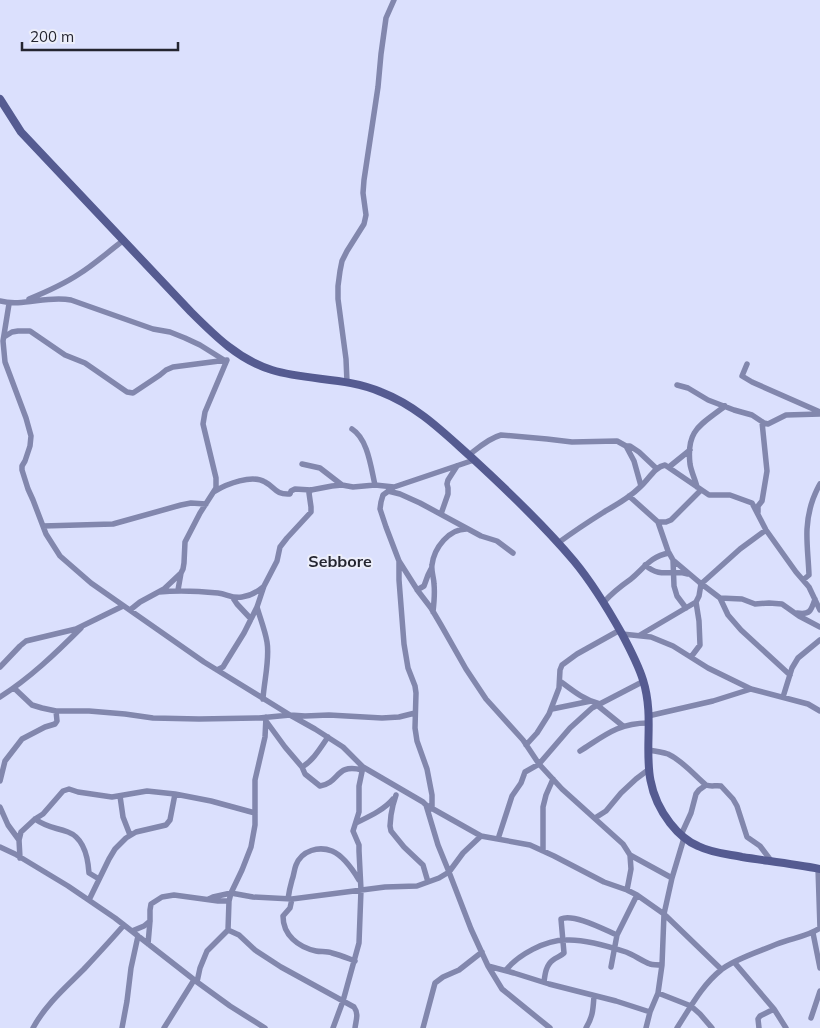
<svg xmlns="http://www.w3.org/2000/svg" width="820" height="1028" font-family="Mulish,sans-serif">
<rect width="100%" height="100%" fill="#dbe0fd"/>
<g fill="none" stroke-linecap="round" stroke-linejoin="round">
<path stroke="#8287ad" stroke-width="5.5" d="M29 299C46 292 64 284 79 274 95 264 109 251 124 240
M0 301C23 307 47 295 71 300L153 329 170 332 185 338 200 345 224 360
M9 304 3 341 5 362 26 418 31 436 30 446 25 461 22 466V470L28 489 33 500 46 534 60 556 91 583 204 662 290 715 315 729 343 747 363 767 423 802 426 805 481 836 530 845 554 856 604 882 627 890 637 895 664 914 721 969
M4 337 12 332 18 331H30L65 355 85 363 127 392 133 393 160 375 166 370 173 367 227 360 205 412 203 424 216 478V488L200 513 185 542 184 563 183 569 181 573 178 590
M747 364 742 376 752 382 820 412
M347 382 346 359 338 299V286L340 271 342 261 347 251 364 224 366 215 363 193 364 180 378 87 381 54 386 18 394 0
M677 385 688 388 708 400 734 410 752 415 764 423 768 424 786 415 820 414
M352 429C368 439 371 468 375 485
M626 446 634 461 641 486
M469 455C478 448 489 438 501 435L547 439 572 442 617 441 626 446H630L639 452 657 469
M474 460 394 487 383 495 381 502 380 509 386 527 399 561 418 591 431 608 441 625 466 669 486 699 523 740 539 764 562 789 623 844 630 855 631 869 627 890
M302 464 320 468 342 485
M669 467 690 450
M697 487C695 479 691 471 690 464 686 429 701 425 725 406
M215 491C227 484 252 474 265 482 275 487 275 495 290 494L291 491 295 489 311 490 332 486 342 485 353 487 375 485 394 487
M388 491 400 494 420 503 481 536 497 541 513 553
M629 496 658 522 668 551 673 560 674 586 677 596 686 608
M758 512V506L762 501 767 471 762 422
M441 514 448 494V488L447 484 448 480 457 466
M658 522H666L671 520 701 490
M43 526 113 524 181 505 191 503 206 504
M558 543C573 532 588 522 604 512 616 505 629 498 639 488 648 481 654 467 665 465L709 495H730L752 503 766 530 796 572 809 587 820 610
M673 560 699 582 720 598 728 615 741 630 790 675
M399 561V580L404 644 408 668 415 686 416 693 415 728 417 741 427 769 432 795V809
M645 565C661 579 671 569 688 574
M803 580 809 575C808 547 803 527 813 499 815 494 817 489 820 484
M417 590 424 586 428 575 431 569
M159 592C179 590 198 591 218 593 227 594 233 599 242 597 250 596 257 592 263 587
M233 598 237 604 251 619
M720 598 742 599 755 604 769 603 782 604 799 616 820 627
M604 602C612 593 621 586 631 579 644 568 651 556 669 553
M257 607C260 618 265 630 267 642 270 659 264 681 263 699
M130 610 140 602 164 589 181 573
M433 612C434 603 435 593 434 584 434 578 431 571 432 565 434 548 449 528 468 529
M797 613C810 615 811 611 815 599
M622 634 651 637 673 646 708 668 751 689 808 704 820 711
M640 635 696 602 699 596 701 584 740 549 766 530
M691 657 700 645 699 621 696 602
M0 667 20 646 26 641 76 629 123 606
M217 670 223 667 226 662 244 633 257 607 264 586 277 561 280 547 287 538 311 512V507L309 493 311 490
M560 681C572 690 584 700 600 704
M14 688 32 705 42 708 56 711H89L125 714 153 718 199 719 259 718 290 715 305 716 329 715 382 718 399 717 415 713
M0 697C30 678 56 653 81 628
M783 697 792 668 798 658 820 640
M597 705 623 726
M552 709 591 701
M648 716 713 701 751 689
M266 721 285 747 302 767 305 774 320 786C340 783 335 763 362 770
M526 745 537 733 549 714 559 688 560 670 562 665 577 654 620 630
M648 750C655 751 662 752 668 754 683 761 694 775 706 785
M580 751C604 736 618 723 648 723
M302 767C313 761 321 747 328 737
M0 781 5 761 22 739 45 727 55 724 57 721 56 711
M396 795 393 805 391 815 390 826 391 831 404 847 423 865 428 882
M120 796 123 817 130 835
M426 805 438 845 449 872 471 929 488 966 502 989 550 1028
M0 807 8 825 19 840
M595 818 606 811 621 793 636 779 648 770
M35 819C48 828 54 827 68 832 84 838 88 858 89 873L99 879
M356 823C368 817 384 810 393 799
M681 835 691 813 696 794 699 790 706 785C711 787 716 785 721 786L733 799 737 806 747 837 760 846 772 862
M498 839 512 796 521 783 525 772 539 764 570 728 592 708 644 681
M0 847 15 854 68 886 115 918 197 982 230 1006 265 1028
M543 851V807L546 795 553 779
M630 855 672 878
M20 858 19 840 21 832 35 819 43 814 63 791 69 789 78 792 112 797 147 791 175 794 211 801 255 813
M209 899 213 897 231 893 253 897 292 899 385 887 417 886 439 878 449 872 463 853 481 836
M288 899C289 892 290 887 292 880 294 875 294 870 296 865 302 850 319 846 332 851 344 856 353 870 359 880
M292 899 290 908 283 916C283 935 298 947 316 951 321 952 327 951 332 953 340 955 347 958 355 961
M89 900 109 859 115 849 126 838 136 832 166 825 170 820 175 794
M228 930 239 935 255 950 281 967 354 1007C359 1014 356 1020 355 1028
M132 931 144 926 150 921
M813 933 820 968
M148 944 150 921V910L151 904 162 897 174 895 218 901H229
M734 962 774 1009 786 1028
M488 966 514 973 549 984 616 1001 650 1012
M611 967 617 935 637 895
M506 970C518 955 545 940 566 940 584 939 608 946 626 952 634 955 642 961 650 964 654 965 658 965 662 965
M197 982 200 968 207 951 228 930 229 901 231 893 242 870 251 847 255 825V780L265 737 266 717
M544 982C545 974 546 965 553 960 557 957 561 956 564 953L561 919C573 913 605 930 617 935
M658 993 691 1006 700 1014 712 1028
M811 1018 820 991
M33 1028C46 1004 66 987 84 969 98 954 111 940 124 925
M122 1028 127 1001 131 968 138 936
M164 1028 194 980
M333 1028 343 1001 359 943 361 890 359 851V845L353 831 359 812V786L363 767
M423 1028 435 983 443 977 459 970 482 952
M586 1028C593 1016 593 1010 594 996
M646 1028 650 1012 658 993 662 965 664 914 672 878 684 838
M677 1028C690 1008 702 985 721 970 734 959 761 951 777 944 791 938 807 937 820 928L818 868
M759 1028 758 1019 760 1016 774 1009"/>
<path stroke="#555b91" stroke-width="8" d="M0 99 21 132 191 312C215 336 239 360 272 370 308 381 346 377 381 392 417 406 442 431 470 456 506 489 542 523 574 561 593 584 608 609 622 634 630 649 638 664 643 680 659 731 632 774 670 823 677 832 686 841 698 846 712 853 727 854 742 857 768 861 794 864 820 869"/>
</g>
<g text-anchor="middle" stroke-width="4" stroke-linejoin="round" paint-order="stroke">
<g font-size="16" font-weight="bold" fill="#242530" stroke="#eceefa">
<text x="340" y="567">Sebbore</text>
</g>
</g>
<path d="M22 42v8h156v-8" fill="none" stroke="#242530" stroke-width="2.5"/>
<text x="30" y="42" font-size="15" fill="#242530" stroke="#eceefa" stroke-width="4" paint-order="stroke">200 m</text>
</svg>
